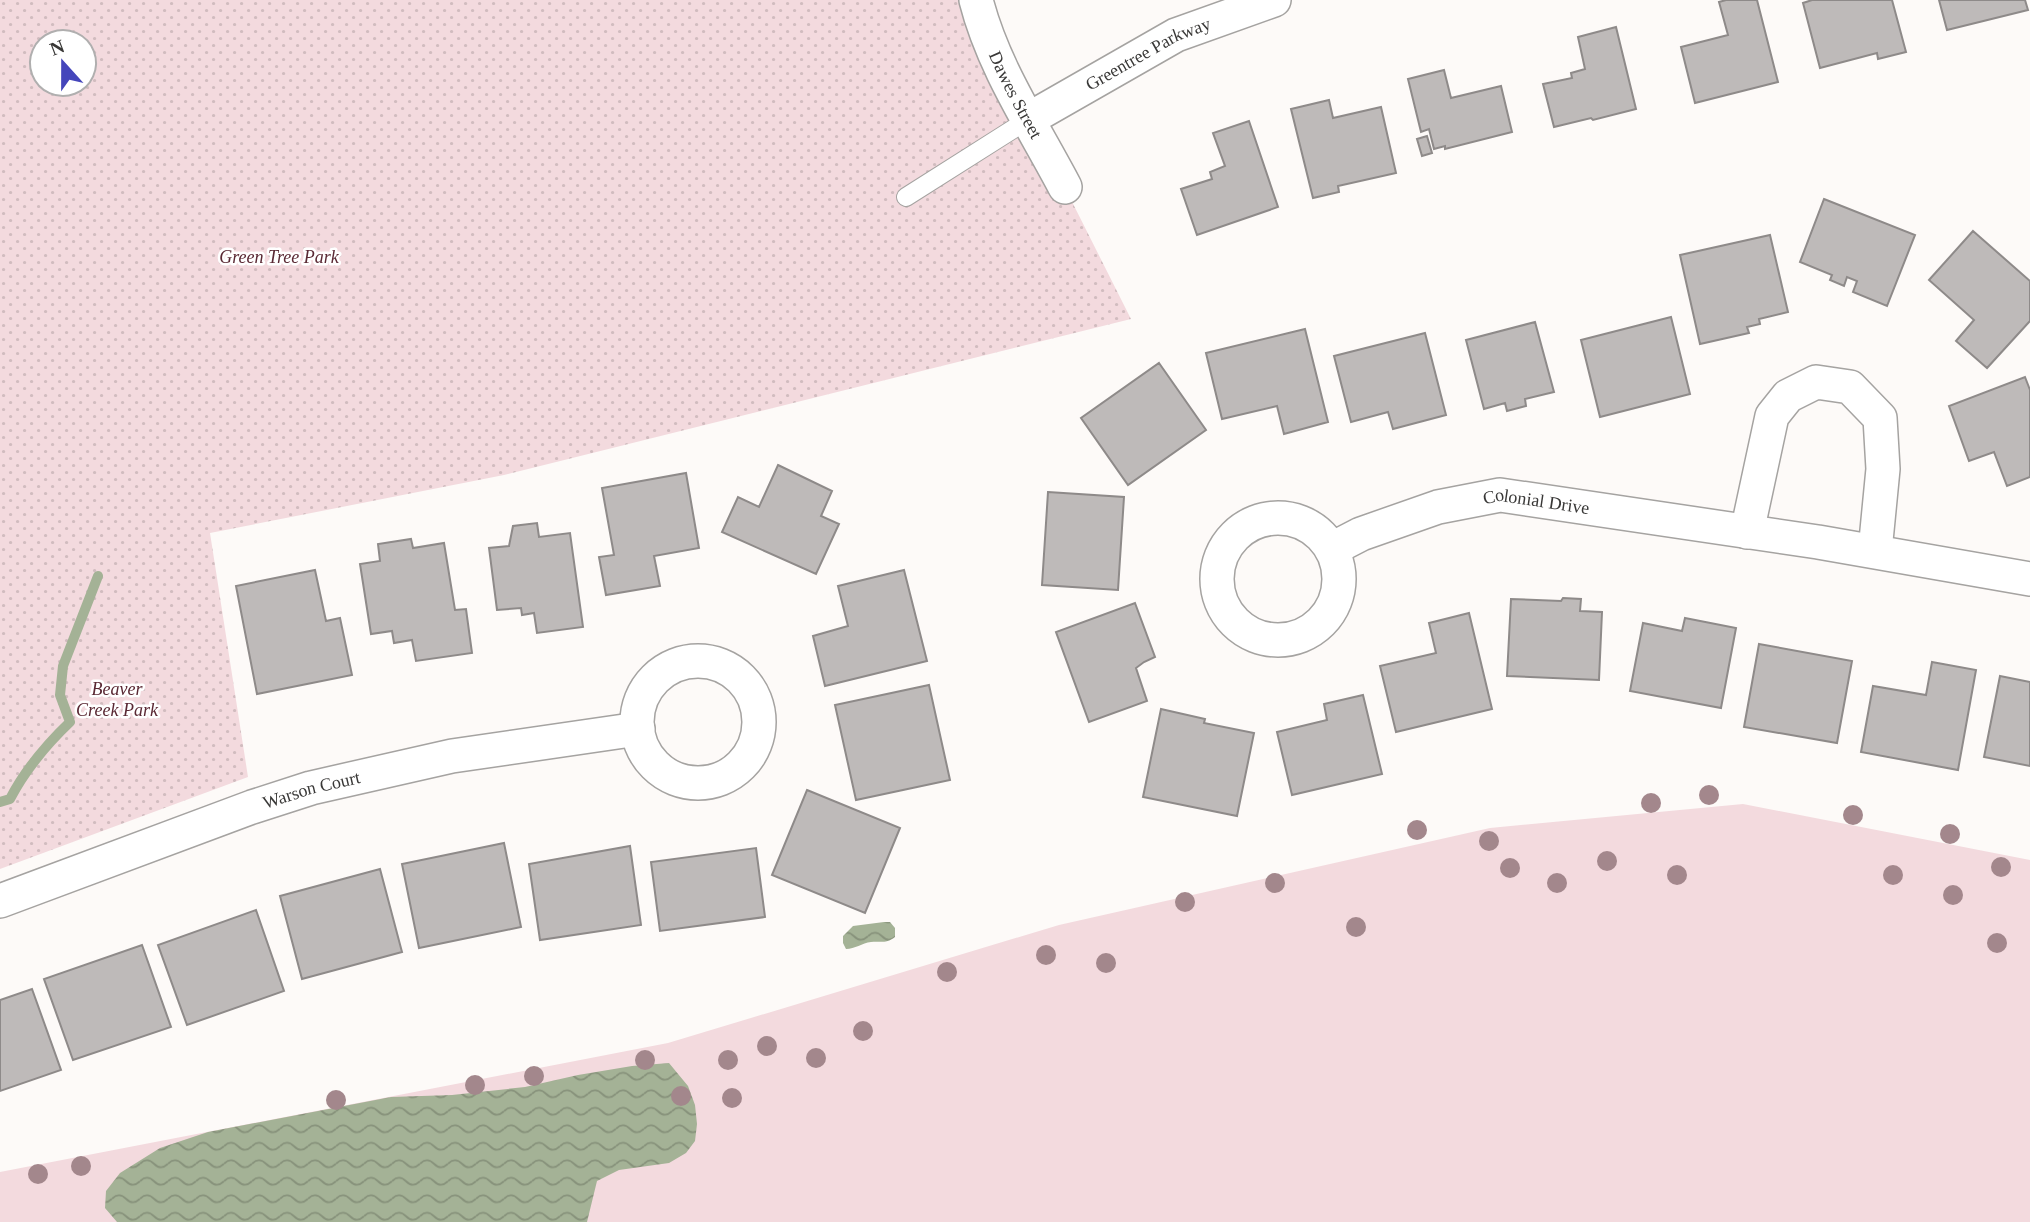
<svg xmlns="http://www.w3.org/2000/svg" width="2030" height="1222" font-family="'Times New Roman',serif">
<defs>
<pattern id="park-dots" width="8" height="8" patternUnits="userSpaceOnUse" patternTransform="scale(1.75)"><rect width="8" height="8" fill="#f3dade"/><path d="M2 2h.1M6 6h.1" fill="none" stroke="#d1bcbf" stroke-width="1.8" stroke-linecap="round"/></pattern>
<pattern id="water-waves" width="16" height="10" patternUnits="userSpaceOnUse" patternTransform="scale(1.75)"><rect width="16" height="10" fill="#a4b296"/><path d="M0 5q4-4 8 0t8 0" fill="none" stroke="#87927b"/></pattern>
</defs>
<rect width="100%" height="100%" fill="#fdfaf8"/>
<path fill="#f3dade" d="M1743 804 2030 860V1222H0V1172L668 1043 1059 925 1490 828Z"/>
<path fill="url(#park-dots)" fill-rule="evenodd" d="M0 0H976L1054 166 1131 319 504 475 210 533 248 777 0 869ZM42 42H84V84H42Z"/>
<path fill="url(#water-waves)" d="M884 922H890L895 928V937C886 944 881 941 871 942 862 943 855 949 846 949L843 943V936L853 926Z
M669 1063 688 1086 695 1105 697 1124 695 1141 686 1153 669 1163 619 1170 597 1181 587 1222H117L105 1208 106 1191 120 1173 160 1148 208 1132 391 1097 452 1095 525 1087 578 1075 632 1066Z"/>
<g fill="none" stroke-linecap="round" stroke-linejoin="round">
<path stroke="#a4b296" stroke-width="10" d="M0 802 10 799C25 770 47 744 70 722L60 695 63 666 98 576"/>
</g>
<path fill="#bebab9" stroke="#8e8a89" stroke-width="2" d="M1726 0H1757L1778 82 1695 103 1681 47 1728 35 1719 2Z
M1812 0H1892L1906 52 1878 59 1877 53 1820 68 1803 3Z
M1939 0H2025L2028 10 1947 30Z
M1616 27 1636 109 1593 120 1591 118 1554 127 1543 84 1572 78 1571 73 1585 69 1578 37Z
M1444 70 1451 98 1501 86 1512 132 1445 149V146L1434 149 1429 129 1421 132 1408 79Z
M1329 100 1333 118 1381 107 1396 173 1338 186 1339 192 1313 198 1291 109Z
M1249 121 1278 207 1197 235 1181 189 1212 179 1210 172 1225 166 1213 133Z
M1427 136 1432 153 1422 156 1417 139Z
M1824 199 1915 235 1887 306 1853 292 1857 281 1847 277 1844 286 1830 280 1832 275 1800 262Z
M1973 231 2030 281V321L1987 368 1956 341 1974 320 1929 280Z
M1770 235 1788 312 1759 319 1760 324 1747 327 1749 333 1700 344 1680 255Z
M1671 317 1690 394 1600 417 1581 340Z
M1535 322 1554 392 1525 399 1526 406 1507 411 1505 403 1484 409 1466 340Z
M1305 329 1328 422 1284 434 1277 406 1222 419 1206 353Z
M1425 333 1446 415 1393 429 1388 412 1351 422 1334 356Z
M1159 363 1206 430 1128 485 1081 418Z
M2025 377 2030 390V477L2007 486 1994 452 1969 461 1949 406Z
M778 465 832 491 821 516 839 524 816 574 722 532 738 497 759 507Z
M686 473 699 548 654 556 660 586 606 595 599 557 614 555 602 488Z
M1048 492 1124 497 1118 590 1042 585Z
M537 523 539 537 570 533 583 627 537 633 534 613 522 615 521 608 497 610 489 548 509 546 513 526Z
M411 539 413 548 444 543 455 610 466 609 472 653 416 661 412 640 394 643 392 631 371 634 360 564 380 561 378 544Z
M315 570 326 621 340 618 352 675 257 694 236 586Z
M904 570 927 661 825 686 813 636 848 626 838 586Z
M1563 598 1581 599 1580 611 1602 612 1599 680 1507 676 1511 599 1561 601Z
M1135 603 1155 657 1144 662 1136 668 1147 701 1089 722 1056 632Z
M1469 613 1492 709 1396 732 1380 666 1436 653 1429 623Z
M1685 618 1736 628 1721 708 1630 691 1643 623 1682 631Z
M1759 644 1852 661 1837 743 1744 727Z
M1932 662 1976 670 1958 770 1861 752 1873 686 1926 695Z
M2000 676 2030 682V766L1984 757Z
M929 685 950 780 856 800 835 705Z
M1363 695 1382 774 1292 795 1277 732 1327 720 1324 704Z
M1161 709 1205 719 1204 723 1254 733 1237 816 1143 797Z
M807 790 900 828 865 913 772 875Z
M504 843 521 927 419 948 402 864Z
M630 846 641 925 540 940 529 864Z
M756 848 765 917 660 931 651 862Z
M380 869 402 952 302 979 280 896Z
M256 910 284 991 187 1025 158 945Z
M142 945 171 1027 73 1060 44 979Z
M32 989 61 1070 0 1091V1000Z"/>
<g fill="none" stroke-linecap="round" stroke-linejoin="round">
<g stroke="#a5a3a1" stroke-width="20">
<path id="service" d="M906 197 1029 119"/>
</g>
<g stroke="#a5a3a1" stroke-width="36">
<g id="minor">
<path id="s1" d="M976 0C993 67 1033 126 1065 187"/>
<path id="s2" d="M1029 119 1176 35 1274 0"/>
<circle cx="1278" cy="579" r="61"/>
<path d="M1747 532 1772 416 1788 396 1816 382 1850 387 1880 418 1883 469 1875 551"/>
<path id="s3" d="M1332 549 1361 534 1438 507 1500 495 1818 542 2030 579"/>
<circle cx="698" cy="722" r="61"/>
<path id="s4" d="M0 901 252 807 311 788 452 756 638 729"/>
</g>
</g>
<use href="#service" stroke="#fff" stroke-width="18"/>
<use href="#minor" stroke="#fff" stroke-width="33"/>
</g>
<g fill="#a3878c">
<circle cx="1709" cy="795" r="10"/>
<circle cx="1651" cy="803" r="10"/>
<circle cx="1853" cy="815" r="10"/>
<circle cx="1417" cy="830" r="10"/>
<circle cx="1950" cy="834" r="10"/>
<circle cx="1489" cy="841" r="10"/>
<circle cx="1607" cy="861" r="10"/>
<circle cx="2001" cy="867" r="10"/>
<circle cx="1510" cy="868" r="10"/>
<circle cx="1677" cy="875" r="10"/>
<circle cx="1893" cy="875" r="10"/>
<circle cx="1275" cy="883" r="10"/>
<circle cx="1557" cy="883" r="10"/>
<circle cx="1953" cy="895" r="10"/>
<circle cx="1185" cy="902" r="10"/>
<circle cx="1356" cy="927" r="10"/>
<circle cx="1997" cy="943" r="10"/>
<circle cx="1046" cy="955" r="10"/>
<circle cx="1106" cy="963" r="10"/>
<circle cx="947" cy="972" r="10"/>
<circle cx="863" cy="1031" r="10"/>
<circle cx="767" cy="1046" r="10"/>
<circle cx="816" cy="1058" r="10"/>
<circle cx="645" cy="1060" r="10"/>
<circle cx="728" cy="1060" r="10"/>
<circle cx="534" cy="1076" r="10"/>
<circle cx="475" cy="1085" r="10"/>
<circle cx="681" cy="1096" r="10"/>
<circle cx="732" cy="1098" r="10"/>
<circle cx="336" cy="1100" r="10"/>
<circle cx="81" cy="1166" r="10"/>
<circle cx="38" cy="1174" r="10"/>
</g>
<g text-anchor="middle" stroke-width="5" stroke-linejoin="round" paint-order="stroke">
<g font-size="18" fill="#393837" stroke="#fff">
<text dy="6" stroke="none"><textPath href="#s2" startOffset="136">Greentree Parkway</textPath></text>
<text dy="6" stroke="none"><textPath href="#s1" startOffset="103">Dawes Street</textPath></text>
<text dy="6" stroke="none"><textPath href="#s3" startOffset="214">Colonial Drive</textPath></text>
<text dy="6" stroke="none"><textPath href="#s4" startOffset="331">Warson Court</textPath></text>
</g>
<g font-size="18" font-style="italic" fill="#5a2934" stroke="#fff">
<text x="279" y="263">Green Tree Park</text>
<text x="117" y="695">Beaver<tspan x="117" dy="21">Creek Park</tspan></text>
</g>
</g>
<g transform="translate(63 63) rotate(339)"><circle r="33" fill="#ffffff" stroke="#b0afaf" stroke-width="2"/>
<path d="M0-5L12 26L0 18L-12 26Z" fill="#4546bb"/>
<text y="-10" font-size="19" font-weight="bold" text-anchor="middle" fill="#393837">N</text>
</g>
</svg>
